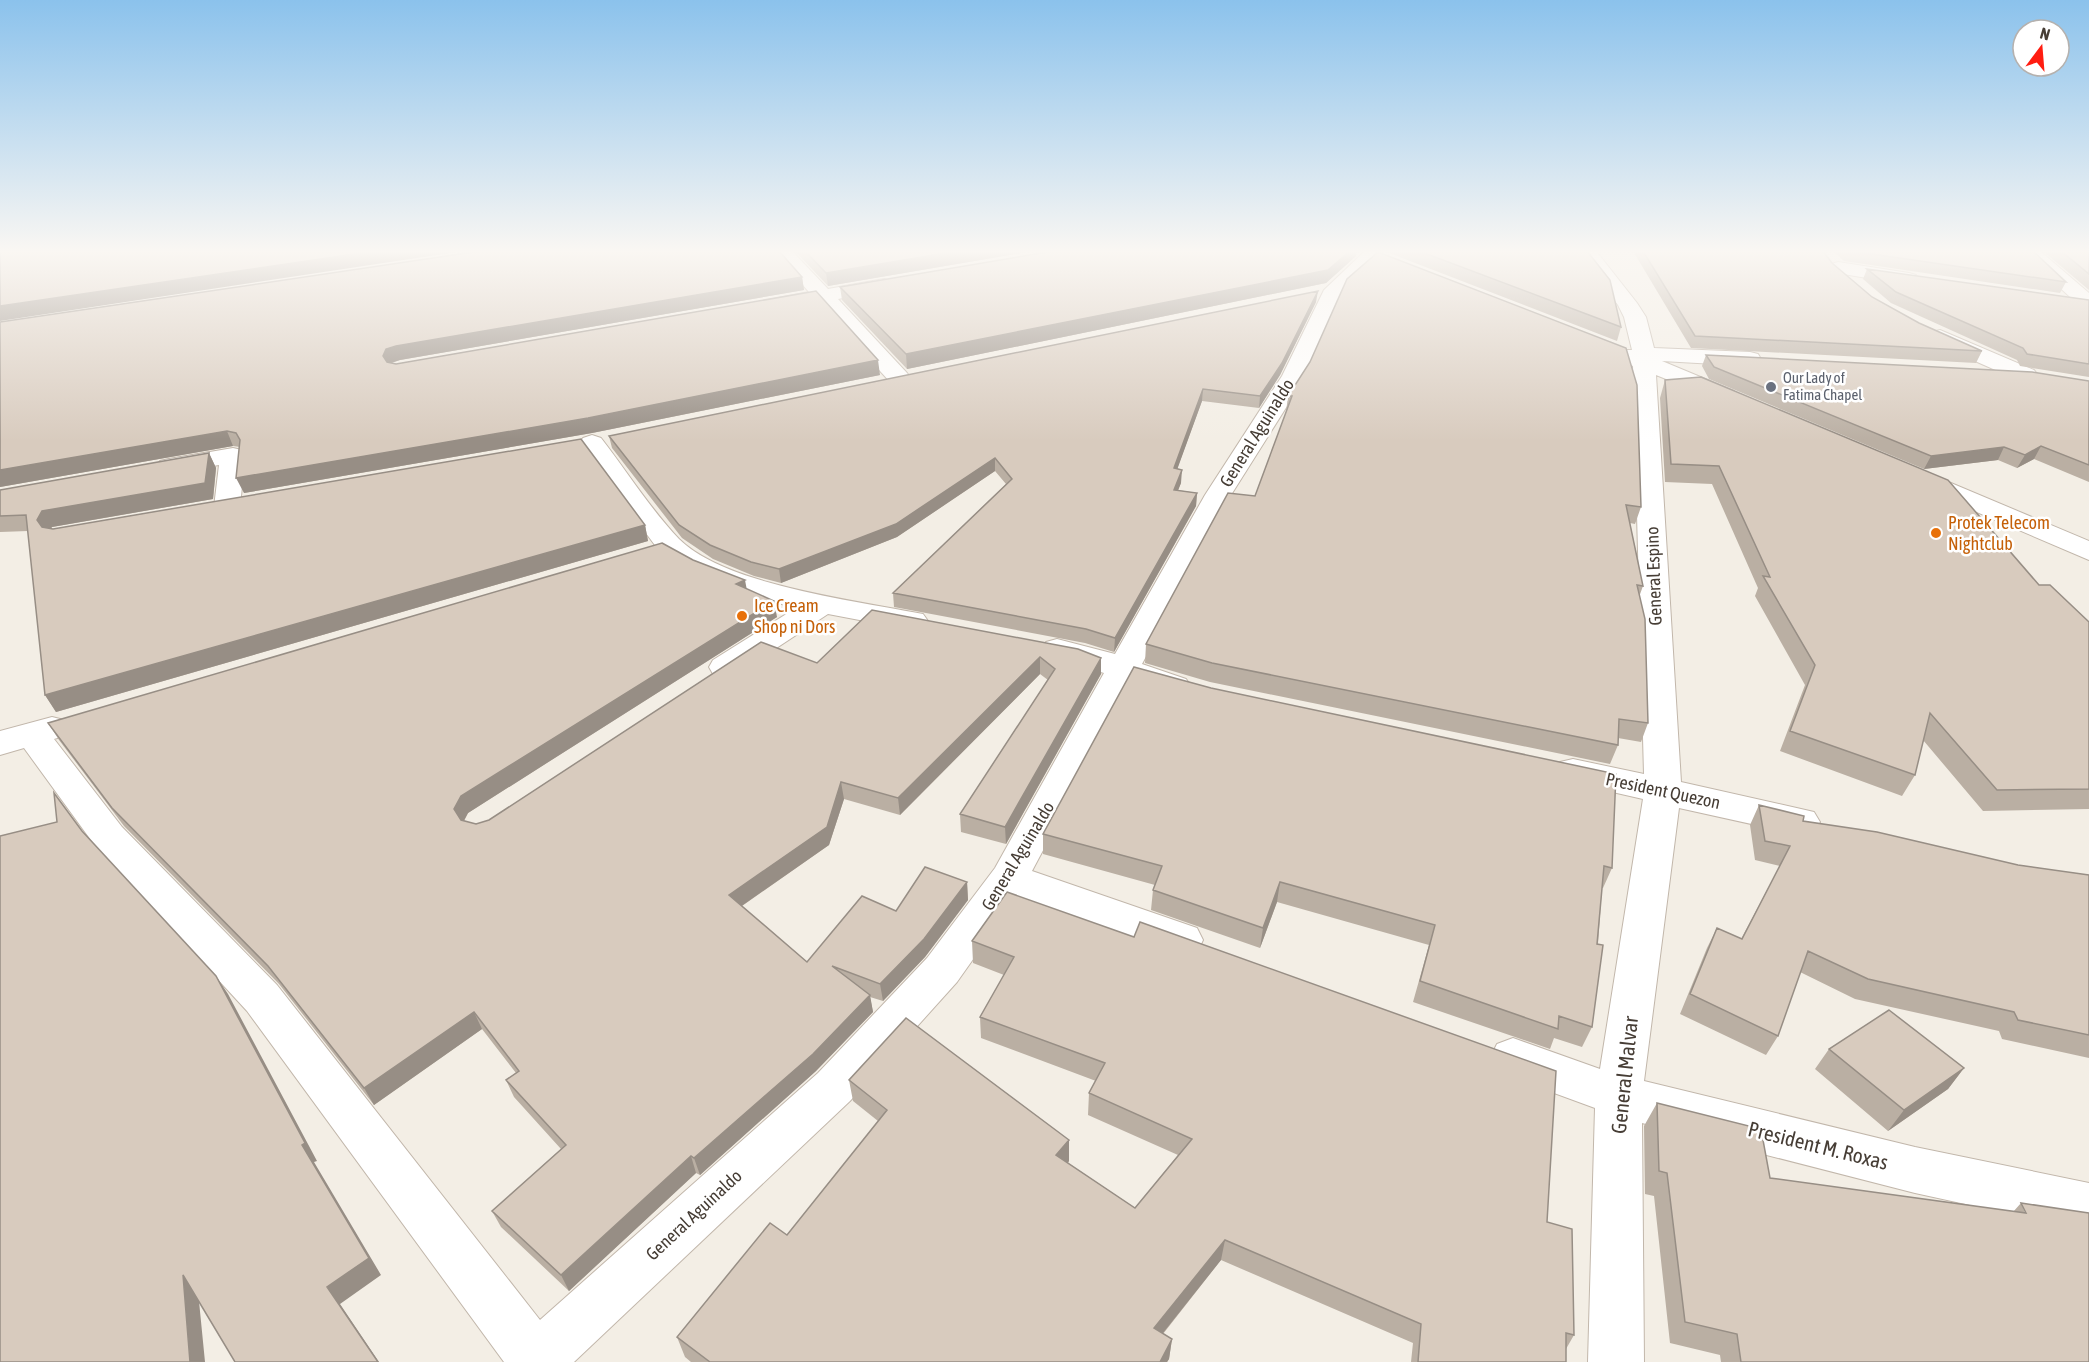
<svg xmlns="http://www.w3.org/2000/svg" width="2089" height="1362" font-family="'Asap Condensed',sans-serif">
<rect width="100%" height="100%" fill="#f3eee5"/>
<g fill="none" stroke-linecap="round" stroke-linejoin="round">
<g stroke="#c2b7ab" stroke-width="2">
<path id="pedestrian" d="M233 448 242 450 245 455 240 507 236 513 227 515 218 513 214 507 219 465 169 473 160 471 157 466 160 461 169 459Z"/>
</g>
<g stroke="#c2b7ab" stroke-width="2">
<path id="minor" d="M773 251H792L828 289 884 279 891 281 894 285 891 289 838 299 907 373 911 378 907 383H891L818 303 775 310 768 308 765 304 768 300 809 292Z
M1365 251H1379L1382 255 1343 292 1306 376 1231 495 1142 664 1186 679 1191 686 1186 693 1174 696 1132 683 1032 871 1197 928 1203 940 1197 952 1182 956 1017 897 957 982 850 1101 574 1362H504L247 1011 96 847 24 748 0 755V731L52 717 64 720 69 728 64 736 54 739 122 827 277 985 540 1320 818 1073 927 958 995 868 1104 673 1046 656 1041 649 1046 642 1057 639 1115 654 1205 495 1282 376 1324 290Z
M1577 251H1596L1637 303 1646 317 1654 348 1750 352 1758 354 1761 359 1758 364 1750 366 1662 361 1734 391 1738 396 1734 401 1726 403 1656 375 1681 782 1801 809 1814 812 1820 822 1814 832 1801 835 1679 808 1644 1081 1915 1147 2089 1183V1231L1915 1193 1642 1123 1644 1362H1588L1595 1108 1497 1072 1490 1058 1497 1044 1513 1038 1600 1069 1643 799 1560 780 1555 771 1560 762 1573 759 1644 774 1633 366 1619 360 1616 355 1619 350H1632L1624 317 1618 305Z
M2020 251H2040L2089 293V310L2082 308Z
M1838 262 1909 273 1916 275 1919 279 1916 283 1909 285 1831 272 1828 268 1831 264Z
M1940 330 2034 370 2038 375 2034 380H2018L1932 342 1929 337 1932 332Z
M592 435 601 438C626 470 651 510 679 539 724 584 850 600 912 612L923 614 928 621 923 628 912 630 828 614 737 674 725 677 713 674 709 667 713 660 796 608 731 590 692 573 660 552 579 443 583 438Z
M1920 470 2089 541V560L1911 484 1907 478 1911 472Z"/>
</g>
<use href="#pedestrian" fill="#fff" fill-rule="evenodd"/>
<use href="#minor" fill="#fff" fill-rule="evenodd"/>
</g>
<path fill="#baafa3" d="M795 251H1033L828 286Z
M1384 251H1587L1621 327 1617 341Z
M1633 251H1823L1832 263 1872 297 1919 323 1982 351 1976 363 1691 348Z
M1833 251H2033L2066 282 2060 293 1844 261Z
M2043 251H2089V290Z
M1356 256 1326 283 907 369 842 300 840 287Z
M1867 269 2089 300V377L2020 366 2017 360 1891 303 1863 279Z
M802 277 804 290 400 360 391 363 396 364 880 375 592 433 244 493 240 447 233 446 0 487V322Z
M1316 302 1280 375 1259 408 1202 401 1177 469 1181 483 1178 490 1197 493 1196 506 1114 652 1085 643 894 607 893 593 1006 484 995 471 897 537 781 583 754 576 713 559 682 538 612 448 609 436Z
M1706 355 2089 381V482L2034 459 2017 468 1998 460 1924 469 1709 379 1702 366Z
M1310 362 1641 507 1635 524 1630 523 1643 586 1639 597 1648 723 1641 742 1618 738V745L1610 764 1210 682 1145 663 1146 644 1255 496 1286 412 1288 396Z
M1665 380 2039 585 2089 622V809L1983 811 1923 740 1915 775 1902 796 1780 751 1805 685 1755 596 1758 588 1712 484 1665 482 1660 398Z
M209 453 216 468 213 499 52 527 50 529 645 525 648 541 56 712 45 695 28 531 0 532V490Z
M746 589 777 617 468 813 464 821 476 824 489 820 817 663 872 610 1101 674 1006 844 961 832 960 814 1048 680 1040 674 900 815 844 799 829 845 742 906 807 962 896 911 967 882 968 900 925 957 883 1001 870 997 873 1012 816 1071 700 1175 696 1173 569 1291 501 1227 492 1211 561 1149 514 1097 506 1080 516 1073 482 1029 374 1105 279 984 124 826 59 740 48 723Z
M1211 688 1612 868 1603 888H1602L1592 1027 1582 1047 1554 1038 1550 1049 1413 1002 1429 945 1277 902 1260 948 1151 910 1153 890 1155 885 1043 854V834Z
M1759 805 1803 821 2018 865 2089 875V1058L2002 1039 1999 1031 1855 999 1800 972 1778 1036 1766 1055 1680 1014 1707 948 1717 928 1741 939 1780 866 1755 860 1750 825Z
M1007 892 1547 1222 1574 1335 1566 1349V1362H1411L1413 1343 1221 1260 1163 1334 1172 1339 1169 1359 1167 1362H691L685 1357 677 1337 787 1235 878 1121 853 1101 849 1080 1069 1140V1161L1068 1163 1135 1208 1178 1155 1088 1115 1089 1093 1096 1081 981 1038 980 1017 1004 975 973 963 972 941Z
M1829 1049 1964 1068 1948 1089 1888 1131 1815 1069Z
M1657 1103 1770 1178 2013 1212 2021 1203 2089 1362H1721L1720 1355 1670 1343 1654 1196 1645 1194 1644 1126Z"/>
<path fill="#978e85" d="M375 251H463L0 321V306Z
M958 251H1033L828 286 826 273Z
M1350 251H1357L1356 256 1326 283 907 369 906 354Z
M802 277 804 290 400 360 391 363 388 370 383 356 386 349 396 346Z
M1318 291 1316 302 1280 375 1259 408 1260 396Z
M878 360 880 375 592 433 244 493 236 478Z
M1203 389 1202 401 1173 481 1174 468Z
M227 431 233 446 0 487V470Z
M2041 446 2034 459 2017 468 2025 455Z
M2004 447 1998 460 1924 469 1931 456Z
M209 453 216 468 213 499 52 527 46 536 37 520 42 511Z
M995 458V471L897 537 781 583 779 569Z
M1182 470 1181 483 1173 503 1174 490Z
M1197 493 1196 506 1114 652 1115 638Z
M645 525 648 541 56 712 45 695Z
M745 580 748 596 736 584Z
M774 601 777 617 468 813 461 826 454 809 461 796Z
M1040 657V674L900 815 898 798Z
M1101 658V674L1006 844 1005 827Z
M841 782 844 799 829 845 733 912 729 895Z
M967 882 968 900 925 957 883 1001 880 984Z
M1280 882 1277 902 1260 948 1263 928Z
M216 976 228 994 317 1161 314 1162 381 1275 340 1304 379 1362H378L327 1287 302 1145Z
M870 995 873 1012 816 1071 700 1175 694 1158Z
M474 1012 482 1029 374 1105 364 1088Z
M1964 1068 1948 1089 1888 1131 1904 1110Z
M1069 1140V1161L1056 1176V1155Z
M691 1156 696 1173 569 1291 561 1275Z
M1225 1240 1221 1260 1151 1348 1154 1328Z
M183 1275 198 1291 205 1362H190Z
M1172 1339 1169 1359 1167 1362H1160Z"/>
<path fill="#d8cbbe" stroke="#978e85" stroke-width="1.5" d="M0 251H375L0 306Z
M480 251H779L802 277 396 346 386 349 383 356 387 362 396 364 816 291 878 360 588 418 236 478 240 440 236 433 227 431 0 470V322Z
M805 251H958L826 273Z
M1053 251H1350L1328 270 906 354 840 287Z
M1419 251H1587L1610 280 1621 327Z
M1643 251H1823L1832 263 1872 297 1919 323 1982 351 1695 336Z
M1851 251H2033L2066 282Z
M2061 251H2089V274Z
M1378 252 1626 348 1637 385 1641 507 1626 505 1643 586 1637 585 1645 619 1648 723 1619 719 1618 745 1212 663 1146 644 1228 493 1255 496 1292 396H1288L1310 362 1347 279Z
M1867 269 2089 300V364L2027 354 2023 348 1896 292Z
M1318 291 1282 363 1260 396 1203 389 1174 468 1182 470 1174 490 1197 493 1115 638 1086 629 893 593 1012 479 995 458 896 524 779 569 751 562 710 545 679 525 609 436Z
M1706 355 2032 372 2089 381V465L2041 446 2025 455 2004 447 1931 456 1714 367Z
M1701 377 1948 480 2039 585H2050L2089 622V789L1997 790 1930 713 1915 775 1790 731 1815 665 1763 576 1770 577 1719 466 1671 464 1665 380Z
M581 439 645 525 45 695 26 515 0 516V490L209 453 205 483 42 511 37 520 42 527 53 529Z
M662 543 693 560 745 580 736 584 774 601 461 796 454 809 461 820 476 824 489 820 761 642 817 663 872 610 1078 649 1101 658 1005 827 960 814 1055 669 1040 657 898 798 841 782 827 827 729 895 807 962 862 896 896 911 925 867 967 882 924 939 880 984 832 966 870 995 813 1054 694 1158 691 1156 561 1275 492 1211 566 1145 506 1080 519 1071 474 1012 364 1088 268 966 112 808 48 723Z
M1134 667 1211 688 1616 774 1612 868 1604 866 1597 944 1603 945 1592 1027 1559 1016 1558 1029 1420 981 1435 925 1280 882 1263 928 1153 890 1162 866 1043 834Z
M54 793 82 831 216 976 305 1143 302 1145 369 1258 327 1287 378 1362H235L183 1275 190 1362H0V836L57 822Z
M1759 805 1804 816 1803 821 1877 832 2018 865 2089 875V1035L2018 1020 2014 1012 1868 979 1808 951 1778 1036 1690 994 1717 928 1742 939 1790 846 1765 841Z
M1007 892 1134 937 1140 922 1556 1071 1547 1222 1572 1229 1574 1335 1566 1333V1362H1418L1421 1324 1225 1240 1154 1328 1172 1339 1160 1362H710L677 1337 770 1223 787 1235 887 1110 849 1080 906 1018 1069 1140 1056 1155 1135 1208 1192 1139 1089 1093 1105 1063 980 1017 1014 957 972 941Z
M1889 1010 1964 1068 1904 1110 1829 1049Z
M1657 1103 1761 1129 1770 1178 2026 1213 2021 1203 2089 1213V1362H1741L1737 1334 1685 1322 1667 1173 1659 1171Z"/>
<linearGradient id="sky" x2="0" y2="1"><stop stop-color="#8bc2ec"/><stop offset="0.57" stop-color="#faf7f3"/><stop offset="1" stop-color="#faf7f3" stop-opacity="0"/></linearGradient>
<rect width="2089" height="441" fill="url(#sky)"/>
<circle fill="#6b7280" stroke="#fff" stroke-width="2" cx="1771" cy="387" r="6"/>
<g fill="#e8710a" stroke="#fff" stroke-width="2">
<circle cx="1936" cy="533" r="6"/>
<circle cx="742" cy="616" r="6"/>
</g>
<g text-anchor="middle" stroke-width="5" stroke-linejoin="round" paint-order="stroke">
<g font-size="15" fill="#5b616d" stroke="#fff" text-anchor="start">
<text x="1783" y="383">Our Lady of<tspan x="1783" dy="17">Fatima Chapel</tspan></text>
</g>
<g font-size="18" fill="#463d35" stroke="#fff">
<text transform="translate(1257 433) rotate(-58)" y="6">General Aguinaldo</text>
<text transform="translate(1654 576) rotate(-92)" y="6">General Espino</text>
<text transform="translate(1663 791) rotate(12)" y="6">President Quezon</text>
<text transform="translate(1018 856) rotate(-59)" y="6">General Aguinaldo</text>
<text transform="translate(694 1215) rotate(-43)" y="6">General Aguinaldo</text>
</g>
<g font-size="18" fill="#c56008" stroke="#fff" text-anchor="start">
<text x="1948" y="529">Protek Telecom<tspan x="1948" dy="21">Nightclub</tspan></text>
<text x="754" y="612">Ice Cream<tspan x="754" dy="21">Shop ni Dors</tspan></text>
</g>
<g font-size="21" fill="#463d35" stroke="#fff">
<text transform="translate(1625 1075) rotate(-84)" y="7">General Malvar</text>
<text transform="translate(1818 1146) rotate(14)" y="7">President M. Roxas</text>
</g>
</g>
<g transform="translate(2041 48) rotate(16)"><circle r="28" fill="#ffffff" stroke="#b5b1ae" stroke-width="1.5"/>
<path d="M0-4.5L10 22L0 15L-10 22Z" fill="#ff1d11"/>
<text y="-9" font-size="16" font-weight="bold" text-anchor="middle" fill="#463d35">N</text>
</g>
</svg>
